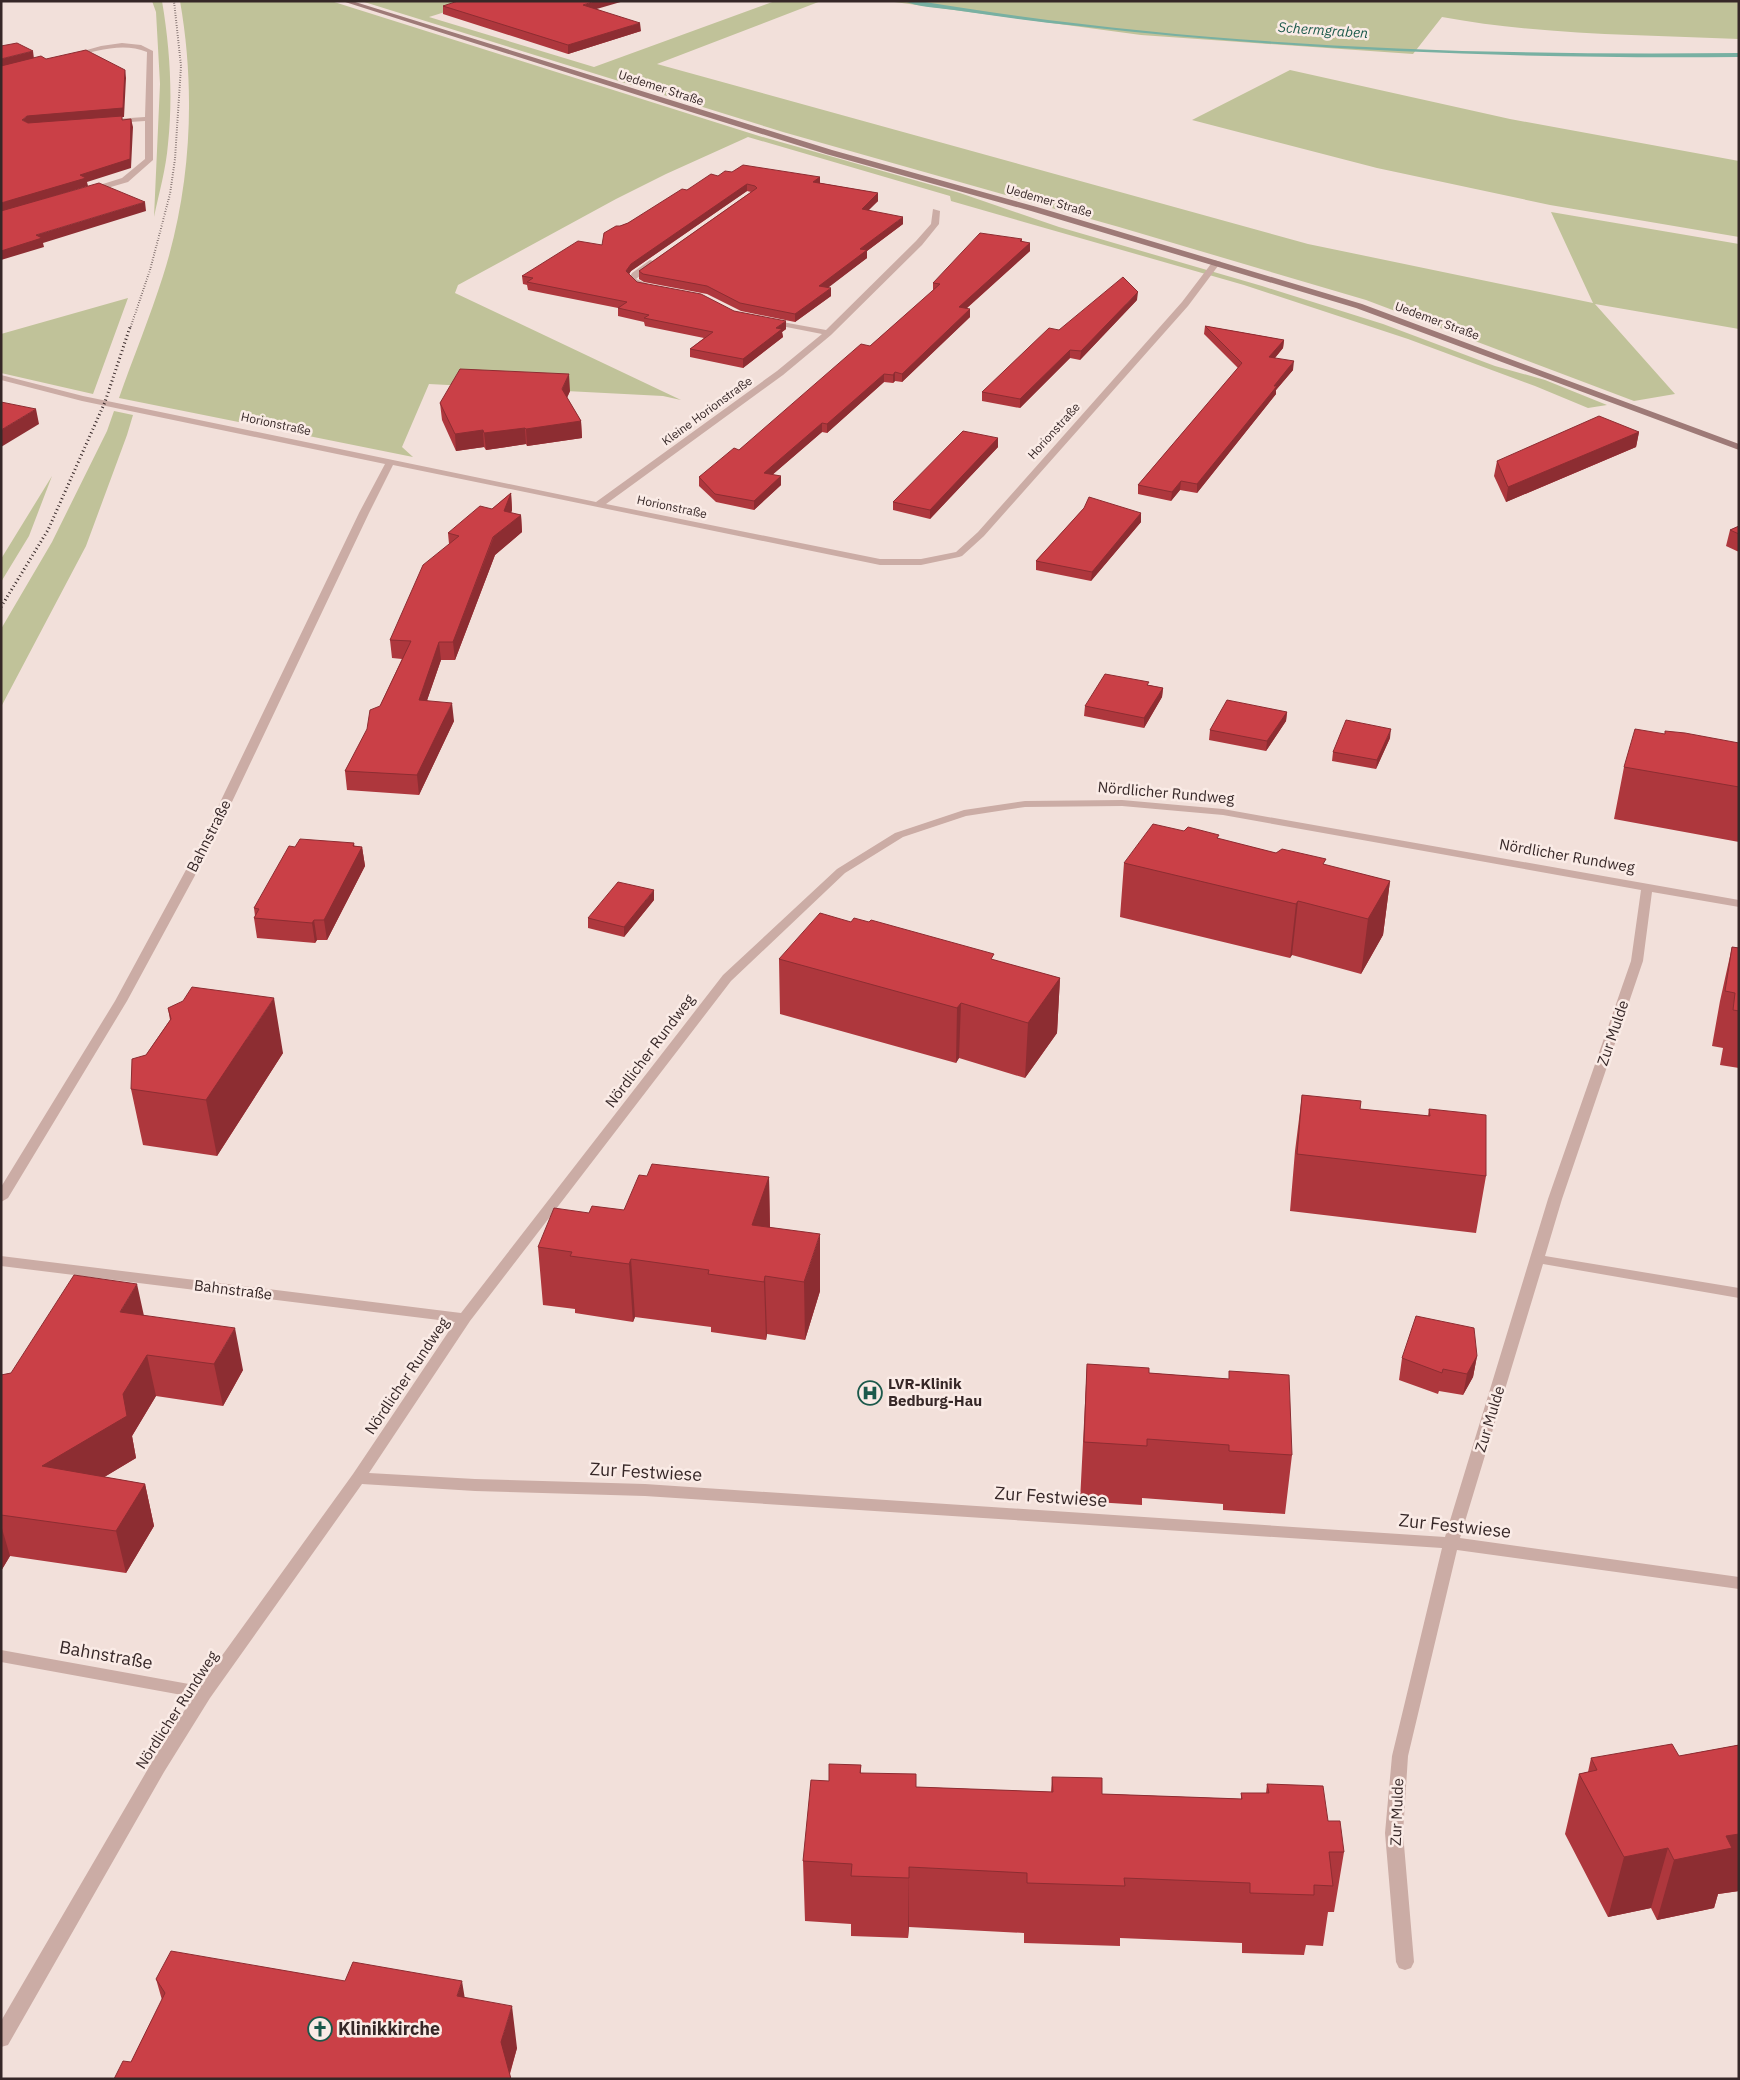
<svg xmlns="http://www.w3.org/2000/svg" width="1740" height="2080" font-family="'IBM Plex Sans',sans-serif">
<rect width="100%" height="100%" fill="#f2e0da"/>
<path fill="#c0c299" d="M152 1H162C170 48 173 97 168 144 166 169 159 193 154 217L160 84 156 12Z
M180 1H331L759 136 960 193 1059 227 1262 286 1383 324 1495 366 1545 380 1607 405 1588 408 1535 386 1408 339 1244 285 951 201 950 196 748 137 666 174 616 199 458 285 455 293 681 400 663 396 429 384 402 447 413 457 119 398C133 358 150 317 163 276 191 188 196 92 180 1Z
M361 1H480L429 17 594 67 775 1H821L657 64 1308 244 1593 303 1551 212 1739 244V329L1595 304 1675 394 1634 401 1366 300 1119 227 783 132Z
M887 1H1739V39C1640 35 1539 35 1442 17L1413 54 1141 35Z
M1290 70 1510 119 1739 161V237L1550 205 1377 168 1192 120Z
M128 298 93 394 1 373V334Z
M114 411 133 415 127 435 86 546 1 707V629L52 542 107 431Z
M52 476 29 536 1 582V559Z"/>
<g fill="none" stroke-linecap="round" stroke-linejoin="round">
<path fill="#78b0a2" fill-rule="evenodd" d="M904 1H919C1189 46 1465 56 1739 53V57C1518 59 1299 51 1079 26 1037 22 995 16 954 10 938 8 918 7 904 1Z"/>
<path fill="#cbaca5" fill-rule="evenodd" d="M122 43 141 45 153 51V160L128 182 90 193H87V189L122 178 145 159V121L115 123 112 121 115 119 145 117 147 52C123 42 96 51 72 57L69 55 101 46Z
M933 209 940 211 939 224 922 245 831 335 783 375 606 504 880 559H921L956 552 978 532 1182 302 1214 260 1221 262 1188 306 984 536 962 556 959 557 921 565H880L393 465 369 513 212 844 127 1001 8 1198 1 1202V1187L115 1001 200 844 359 513 385 464 82 401 1 380V375L83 396 596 502 777 371 822 334 766 323V319L826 330 916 241 931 224Z
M650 260 657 262 636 279 648 284V288H642L629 282 628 280 632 273Z
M1122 800 1223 809 1739 900V907L1652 892 1643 961 1562 1199 1545 1256 1739 1288V1298L1543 1264 1460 1538 1739 1577V1589L1457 1550 1408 1756 1403 1833 1414 1962 1411 1968 1405 1970 1399 1968 1396 1962 1385 1833 1392 1756 1442 1548 645 1496 475 1491 362 1484 210 1698 164 1772 8 2045 1 2047V2021L152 1762 193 1697 1 1662V1650L200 1686 353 1474 455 1322 1 1266V1256L461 1313 723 975 837 869 895 833 964 810 1025 801ZM1122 806 1223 815 1641 890 1631 961 1548 1199 1445 1537 645 1484 475 1479 369 1473 470 1321 731 981 845 873 903 837 966 816 1025 807Z"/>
<path fill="#9e7a77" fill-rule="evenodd" d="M342 1H352L832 150 1037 207 1362 304 1739 444V450L1356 308 1031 211 826 154 691 112Z"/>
<path stroke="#362727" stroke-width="2" stroke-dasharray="0.5 2" stroke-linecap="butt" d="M130 329 150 270 170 194 175 159 181 66 174 1"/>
<path stroke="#362727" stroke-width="3" stroke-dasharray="1 3" stroke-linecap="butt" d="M1 607 48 530 105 402 130 327"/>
</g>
<path fill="#ae373d" d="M443 6 597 9 641 31 568 54 443 14Z
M732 172 820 177V183L878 193V201L868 210 903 224 867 251V258L828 287 831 296 795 322 741 311 707 294 644 282 639 279V271L751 192 747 191 631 271 629 274 637 282 734 311 786 329 782 332 783 337 743 368 690 357V349L704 338 645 326 644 322 618 316V308L528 290 527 285 523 284 522 276 602 245 620 226 628 223 687 190 718 176Z
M1022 239V242L1030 243V251L966 309H970V317L902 382 895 381 893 383 884 382 827 433 822 432 772 475 781 476V485L754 510 716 502 699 486V477L739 450 870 346 933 291V283Z
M1137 300 1080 360 1070 358 1020 408 982 401V392L1059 330Z
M1205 326 1284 340 1283 348 1275 358 1293 370 1276 390V394L1197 493 1180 490 1171 501 1138 494V485L1238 368 1204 334Z
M570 391 567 398 581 421 582 438 527 446 526 444 486 450 484 447 456 451 442 420 440 403Z
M1639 432 1636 447 1506 502 1494 476 1497 461Z
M998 438V447L930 519 893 510V502Z
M511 493 512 510 511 513 521 515 522 532 495 555 455 660H441L427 700 454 721 419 795 347 790 345 771 380 706 402 659 392 658 390 640 449 544 448 533 492 509Z
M1084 508 1141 513V522L1091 581 1036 570V561Z
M1739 526V552L1726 546 1730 530Z
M1149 685 1163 688 1162 697 1144 728 1084 716 1085 706Z
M1287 712 1286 721 1266 751 1209 740 1210 730Z
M1390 738 1376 769 1332 761 1333 752Z
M1739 743V842L1614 819 1624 767Z
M1184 831 1219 839 1390 881 1383 935 1361 974 1292 955 1290 958 1120 917 1124 863Z
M355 846 362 847 365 866 327 940H317L315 943 257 938 254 918 255 916 254 908 295 847Z
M654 900 624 937 588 928V918Z
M1732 947 1739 948V1068L1720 1065 1723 1048 1712 1046 1720 1001Z
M779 959 994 960 1060 978 1057 1033 1025 1078 959 1058 956 1063 780 1014Z
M168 1008 283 1053 217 1156 143 1145 131 1089 146 1055 170 1020Z
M1302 1095 1360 1109 1428 1116 1429 1109 1486 1176 1476 1233 1290 1211 1295 1151Z
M647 1176 769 1177 770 1227 820 1291 805 1340 767 1334 766 1340 711 1332V1327L635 1317 633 1322 575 1313V1309L543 1305 538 1247 589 1213 624 1210Z
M144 1315 243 1370 223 1406 156 1396 132 1436 136 1458 104 1477 145 1484 154 1526 126 1573 10 1556 1 1571V1375L11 1373Z
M1477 1356 1473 1377 1463 1395 1439 1391 1438 1394 1399 1380 1402 1358Z
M1087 1364 1149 1373 1229 1379V1371L1292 1455 1285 1514 1223 1510V1504L1142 1498V1505L1080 1501Z
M1739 1745V1891L1718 1894 1714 1908 1657 1920 1651 1908 1608 1917 1565 1834 1579 1774 1588 1772 1591 1758 1679 1756Z
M861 1765V1773L916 1787 1051 1792 1052 1777 1102 1794 1241 1799V1793H1266L1267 1784 1328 1821 1344 1852 1334 1912H1328L1323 1946 1306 1945 1304 1955 1242 1953V1943L1120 1938V1946L1024 1943V1933L909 1927 908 1938 851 1936V1924L805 1921 803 1861Z
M156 1979 345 1981 465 1998 517 2048 510 2074 131 2062 162 2000Z"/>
<path fill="#8d2d32" d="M595 1H624L583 13V5Z
M640 23 641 31 568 54V45Z
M33 51 34 59 1 67V59Z
M125 70 126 78 124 117H122L123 125 29 124 22 120 27 116Z
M131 119 133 127 131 168 87 182 88 186 1 212V203L80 175Z
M820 177V184L813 182Z
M747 184V191L631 271 626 279V271L631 264Z
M878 193V201L862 217V209Z
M145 202 146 211 43 243 44 247 1 260V251L36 235Z
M903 217V224L867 251V258L820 294 819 286 860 249Z
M1030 243V251L959 315V307Z
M831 288V296L795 322V314Z
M1138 292 1137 300 1080 360 1081 351Z
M970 309V317L902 382V374Z
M786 321V329L782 332 783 337 743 368V359L776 328Z
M1284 340 1283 348 1269 365V357Z
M1070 350V358L1020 408V399Z
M1294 361 1293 370 1276 390V394L1197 493V484L1274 386Z
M895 372V381L893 383V375Z
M569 374 570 391 563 406 562 389Z
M884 374V382L827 433V424Z
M36 409 39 424 1 447V430Z
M581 421 582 438 527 446 526 429Z
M822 423V432L764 482V473Z
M525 428 526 444 486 450 484 433Z
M483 430 484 447 456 451 455 434Z
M1639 432 1636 447 1506 502 1508 487Z
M998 438V447L930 519V510Z
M781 476V485L754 510V501Z
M1181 481 1180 490 1171 501 1172 492Z
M511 493 512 510 506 527 521 515 522 532 495 555 455 660 453 642Z
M1141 513V522L1091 581 1092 572Z
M439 642 441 660 421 718 419 700Z
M1163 688 1162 697 1144 728V718Z
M452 703 454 721 419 795 417 775Z
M1287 712 1286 721 1266 751 1267 741Z
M1391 729 1390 738 1376 769 1377 760Z
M354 843 356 858 362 847 365 866 327 940 324 920Z
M1390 881 1383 935 1361 974 1368 919Z
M654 890V900L624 937V927Z
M1298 901 1292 955 1290 958 1296 904Z
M314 920 317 940 315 943 312 923Z
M1060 978 1057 1033 1025 1078 1028 1023Z
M274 998 283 1053 217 1156 206 1100Z
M961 1003 959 1058 956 1063 957 1008Z
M769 1177 770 1234 752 1225Z
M820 1234V1291L805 1340 804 1282Z
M631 1259 635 1317 633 1322 629 1264Z
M765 1276 767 1334 766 1340 764 1282Z
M137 1284 146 1325 120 1312Z
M235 1328 243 1370 223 1406 214 1364Z
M147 1355 156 1396 132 1436 136 1458 53 1508 42 1466 123 1394Z
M1477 1356 1473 1377 1463 1395 1467 1374Z
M145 1484 154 1526 126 1573 116 1531Z
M1 1525 10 1556 1 1571Z
M1739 1834V1891L1718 1894 1714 1908 1657 1920 1674 1860 1726 1836Z
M1668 1848 1651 1908 1608 1917 1624 1857Z
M909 1867V1927L908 1938Z
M462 1981 469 2024 457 1996Z
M512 2006 517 2048 508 2079 501 2042Z"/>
<path fill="#ca4047" stroke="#8d2d32" d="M458 1H595L583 5 640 23 568 45 443 6Z
M17 43 33 51 1 59V46Z
M86 50 125 70 123 108 27 116 22 120 28 123 122 116V120L131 119 130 159 80 175 86 178 1 203V66L41 56 46 59Z
M743 165 820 177 813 182 878 193 862 209 903 217 860 249 867 250 819 286 831 288 795 314 740 303 707 286 643 274 639 271 757 188 755 186 747 184 631 264 626 271 637 282 701 294 734 311 786 321 776 328 782 329 743 359 690 349 713 332 644 318 649 315 618 308 627 302 527 282 533 278 522 276 578 241 602 245 604 233 616 226H620L628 223 682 189 687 190 711 174 718 176 725 171 732 172Z
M99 183 145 202 36 235 42 238 1 251V211Z
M980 233 1022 239 1020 241 1030 243 959 307 970 309 902 374 895 372 893 375 884 374 827 424 822 423 764 473 781 476 754 501 715 494 699 477 734 448 739 450 861 344 870 346 940 284 933 283Z
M1123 277 1138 292 1081 351 1070 350 1020 399 982 392 1049 328 1059 330Z
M1205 326 1284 340 1269 357 1294 361 1274 386H1277L1197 484 1181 481 1172 492 1138 485 1242 363Z
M460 369 569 374 562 389 581 421 526 429 525 428 484 433 483 430 455 434 440 403Z
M1 402 36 409 1 430Z
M1599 416 1639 432 1508 487 1497 461Z
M963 431 998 438 930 510 893 502Z
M511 493 504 511 521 515 493 537 453 642H439L419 700 452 703 417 775 345 771 367 729 370 710 380 706 411 641 390 640 423 565 459 536 448 533 480 506 492 509Z
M1089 497 1141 513 1092 572 1036 561 1084 508Z
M1739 526V534L1730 530Z
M1105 674 1149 682 1147 685 1163 688 1144 718 1085 706Z
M1227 700 1287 712 1267 741 1210 730Z
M1346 720 1391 729 1377 760 1333 752Z
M1635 729 1665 734V731L1685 733 1739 743V787L1624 767Z
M1153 824 1184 831 1188 827 1219 835 1217 838 1276 853 1282 849 1326 859 1323 864 1390 881 1368 919 1298 901 1296 904 1124 863Z
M300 839 354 843 353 846 362 847 324 920H314L312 923 254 918 259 909 254 908 289 846 295 847Z
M618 882 654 890 624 927 588 918Z
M820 913 851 922 854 918 869 922 871 920 994 954 991 959 1060 978 1028 1023 961 1003 957 1008 779 959Z
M1732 947 1739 948V1011L1733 1010 1735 993 1725 991Z
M192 987 274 998 206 1100 131 1089 132 1059 146 1055 171 1019 168 1008 183 1001Z
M1302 1095 1361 1101 1360 1109 1430 1116 1429 1109 1486 1115V1176L1297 1154Z
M652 1164 769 1177 752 1225 820 1234 804 1282 765 1276 764 1282 708 1274 709 1270 631 1259 629 1264 570 1256 572 1252 538 1247 554 1208 589 1213 592 1206 624 1210 639 1175 647 1176Z
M74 1275 137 1284 120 1312 235 1328 214 1364 147 1355 123 1394 127 1416 42 1466 145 1484 116 1531 1 1515V1375L11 1373Z
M1416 1316 1474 1328 1477 1356 1467 1374 1443 1369 1442 1373 1402 1358Z
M1087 1364 1149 1368V1373L1229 1379V1371L1289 1375 1292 1455 1229 1451V1445L1147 1439V1446L1084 1442Z
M1672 1744 1679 1756 1739 1745V1834L1726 1836 1732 1848 1674 1860 1668 1848 1624 1857 1579 1774 1597 1770 1591 1758Z
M829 1764 861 1765 860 1773 916 1774V1787L1053 1792 1052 1777 1102 1778V1794L1242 1799 1241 1793H1269L1267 1784 1323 1786 1328 1821H1340L1344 1852H1329L1333 1886 1314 1885V1895L1250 1893V1883L1124 1878 1125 1886 1027 1883V1873L909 1867V1878L851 1876 852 1864 803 1861 811 1780 829 1781Z
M171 1951 345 1981 353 1962 462 1981 457 1996 512 2006 501 2042 511 2079H114L123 2061 131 2062 165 1993 156 1979Z"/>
<defs>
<g id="hospital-ring" transform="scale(1.25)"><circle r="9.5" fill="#faebe6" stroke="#1b594b" stroke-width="1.5"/><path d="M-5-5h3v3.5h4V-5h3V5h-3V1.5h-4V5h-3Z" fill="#1b594b"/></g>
<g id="church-ring" transform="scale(1.25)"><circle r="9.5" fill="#faebe6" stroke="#1b594b" stroke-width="1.5"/><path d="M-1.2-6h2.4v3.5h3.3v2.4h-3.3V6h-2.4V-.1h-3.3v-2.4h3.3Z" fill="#1b594b"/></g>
</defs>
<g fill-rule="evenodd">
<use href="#hospital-ring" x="870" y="1393"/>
<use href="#church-ring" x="320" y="2029"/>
</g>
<g text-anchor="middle" stroke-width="5" stroke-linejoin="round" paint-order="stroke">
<g font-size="12" fill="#362727" stroke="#faebe6">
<text transform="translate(661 88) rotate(18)" y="4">Uedemer Straße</text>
<text transform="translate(1049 201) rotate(16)" y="4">Uedemer Straße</text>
<text transform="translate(1437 321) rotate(20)" y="4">Uedemer Straße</text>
<text transform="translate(707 411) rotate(-36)" y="4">Kleine Horionstraße</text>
<text transform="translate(276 424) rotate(12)" y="4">Horionstraße</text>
<text transform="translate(1054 431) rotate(-48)" y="4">Horionstraße</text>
<text transform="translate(672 507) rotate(12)" y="4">Horionstraße</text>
</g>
<g font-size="14" font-style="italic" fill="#1b594b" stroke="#faebe6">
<text transform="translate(1323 30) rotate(4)" y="5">Schermgraben</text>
</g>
<g font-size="15" fill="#362727" stroke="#faebe6">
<text transform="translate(1166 793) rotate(5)" y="5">Nördlicher Rundweg</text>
<text transform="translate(209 836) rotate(-63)" y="5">Bahnstraße</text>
<text transform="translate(1567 856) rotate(10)" y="5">Nördlicher Rundweg</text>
<text transform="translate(1613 1033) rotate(-71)" y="5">Zur Mulde</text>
<text transform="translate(650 1051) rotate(-53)" y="5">Nördlicher Rundweg</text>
<text transform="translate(233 1290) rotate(7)" y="5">Bahnstraße</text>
<text transform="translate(407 1376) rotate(-56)" y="5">Nördlicher Rundweg</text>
<text transform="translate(1490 1419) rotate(-73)" y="5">Zur Mulde</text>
<text transform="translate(177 1710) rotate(-57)" y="5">Nördlicher Rundweg</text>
<text transform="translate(1397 1812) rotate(-88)" y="5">Zur Mulde</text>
</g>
<g font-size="15" font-weight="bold" fill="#362727" stroke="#faebe6" text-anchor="start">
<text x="888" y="1389">LVR-Klinik<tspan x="888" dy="17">Bedburg-Hau</tspan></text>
</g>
<g font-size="18" fill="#362727" stroke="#faebe6">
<text transform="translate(646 1472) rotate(3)" y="6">Zur Festwiese</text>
<text transform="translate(1051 1497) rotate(4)" y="6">Zur Festwiese</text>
<text transform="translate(1455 1526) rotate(6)" y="6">Zur Festwiese</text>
<text transform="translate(106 1655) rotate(10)" y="6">Bahnstraße</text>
</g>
<g font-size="18" font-weight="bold" fill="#362727" stroke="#faebe6" text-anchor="start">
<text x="338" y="2035">Klinikkirche</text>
</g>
</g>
<rect width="1740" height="2080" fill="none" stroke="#362727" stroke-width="5"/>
</svg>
